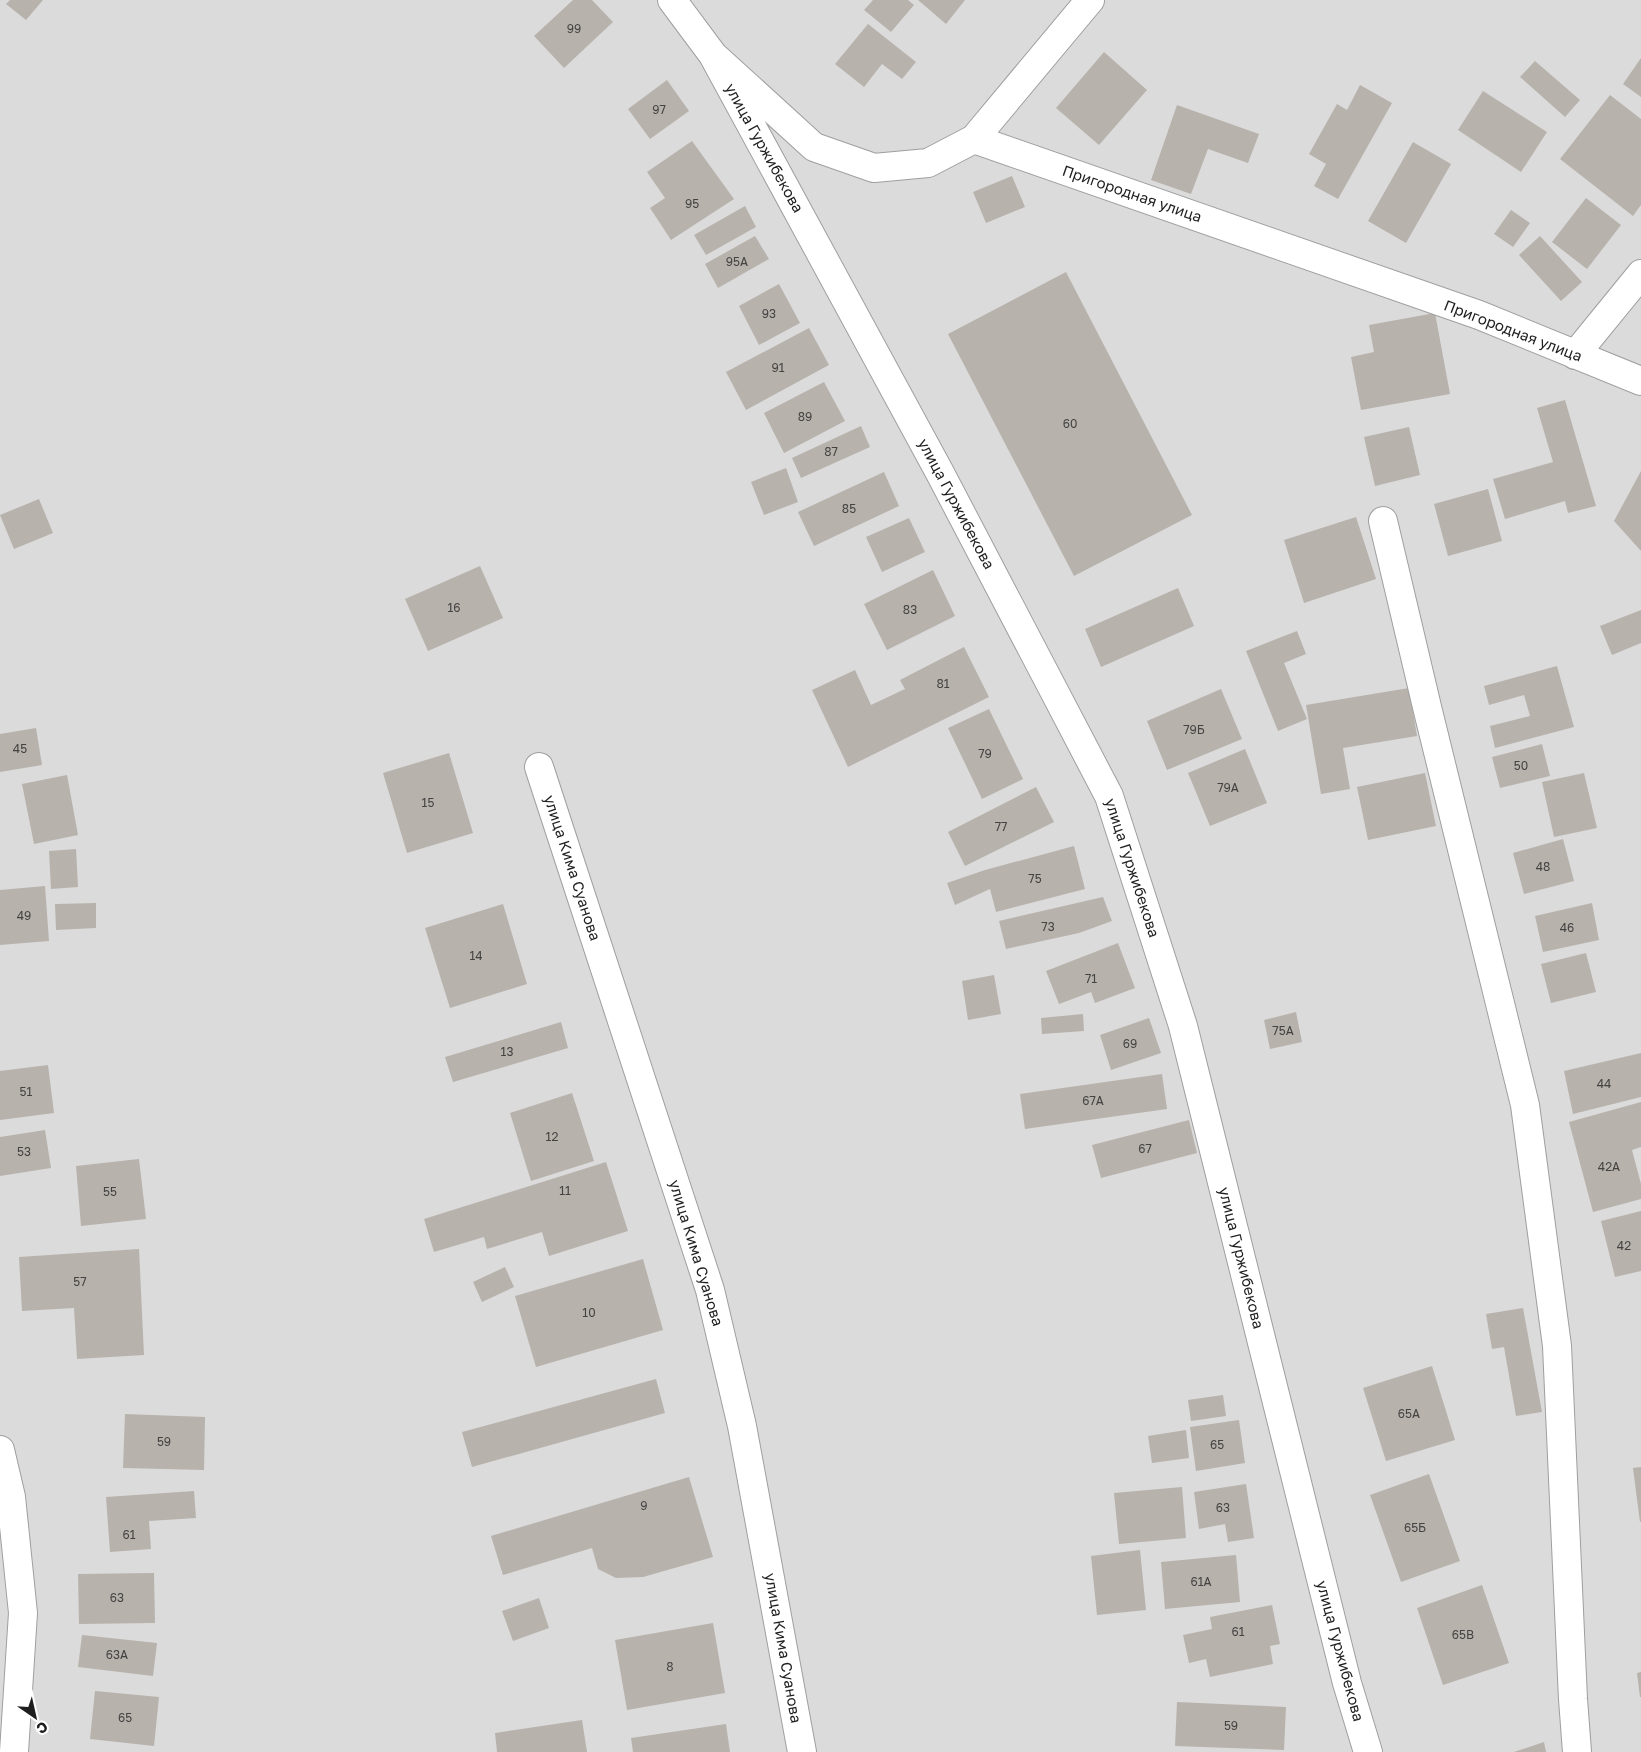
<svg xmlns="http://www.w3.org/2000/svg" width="1641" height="1752" font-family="'Golos Text',sans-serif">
<rect width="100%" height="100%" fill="#eeece6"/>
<path fill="#dcdbdb" d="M0 0H1641V1752H0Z"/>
<path fill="#b7b2ac" d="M10 0H43L26 20 6 4Z
M573 0H592L613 22 564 68 534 36Z
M873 0H908L914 5 891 32 864 10Z
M918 0H965L946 24Z
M868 24 916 62 902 79 882 64 864 87 835 64Z
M1104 52 1147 90 1099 145 1056 108Z
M1641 58V97L1623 84Z
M1535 61 1580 100 1565 117 1520 77Z
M667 80 689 111 650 139 628 109Z
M1360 85 1392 103 1338 199 1314 186 1326 164 1309 154 1337 104 1347 110Z
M1483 91 1547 132 1521 172 1458 130Z
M1610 95 1641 119V205L1633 216 1560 159Z
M1177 105 1259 134 1248 163 1208 149 1191 194 1151 180Z
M692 141 734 199 671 240 650 208 665 198 647 172Z
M1413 142 1451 164 1406 243 1368 221Z
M1012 176 1025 207 986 223 973 192Z
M1586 198 1621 225 1587 269 1552 242Z
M745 206 756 227 706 255 694 235Z
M1511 210 1530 223 1513 247 1494 234Z
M755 236 769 259 718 288 705 264Z
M1540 236 1582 282 1561 301 1519 255Z
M1066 272 1192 515 1074 576 948 334Z
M779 284 800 323 759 345 739 306Z
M1435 313 1450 394 1361 410 1351 357 1374 352 1369 325Z
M809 328 829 365 746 410 726 372Z
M824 382 845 421 784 453 764 413Z
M1565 400 1596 506 1568 513 1565 501 1505 519 1493 479 1553 462 1537 408Z
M861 426 870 447 801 478 792 458Z
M1409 427 1420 475 1375 486 1364 437Z
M786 468 798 502 764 515 751 482Z
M1641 471V551L1614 521Z
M884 472 899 506 814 546 798 512Z
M1488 489 1502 541 1448 556 1434 504Z
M39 499 53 533 14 549 0 515Z
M1356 517 1376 579 1304 603 1284 540Z
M909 518 925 552 882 572 866 537Z
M480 566 503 618 428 651 405 599Z
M933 570 955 616 887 650 864 604Z
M1178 588 1194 626 1101 667 1085 629Z
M1641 610V643L1612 655 1600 626Z
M1297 631 1306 654 1284 663 1307 719 1278 731 1246 651Z
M964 647 989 697 848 767 812 690 855 670 871 705 905 689 900 680Z
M1557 666 1574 727 1495 748 1490 726 1530 716 1524 695 1489 705 1484 686Z
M1409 688 1417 736 1343 748 1350 789 1321 794 1306 705Z
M1221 689 1242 739 1167 770 1147 721Z
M989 709 1023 779 982 799 948 728Z
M36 728 42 765 0 772V734Z
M1542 744 1550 776 1500 788 1492 757Z
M1245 749 1267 803 1210 826 1188 773Z
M449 753 473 833 407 853 383 773Z
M1425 773 1436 826 1368 840 1357 787Z
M1584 773 1597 828 1554 837 1542 782Z
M67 775 78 835 34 844 22 784Z
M1036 787 1054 822 965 866 948 832Z
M1563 839 1574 881 1524 894 1513 853Z
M1074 846 1085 889 996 912 990 889 955 905 947 883 985 870Z
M76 849 78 887 51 889 49 851Z
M45 886 49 941 0 945V890Z
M1103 897 1112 921 1079 933 1006 949 999 921Z
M96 903V928L56 930 55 904Z
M1592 903 1599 940 1543 952 1535 916Z
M503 904 527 984 450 1008 425 928Z
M1118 943 1135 988 1095 1003 1091 992 1059 1004 1046 971Z
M1586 953 1596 992 1551 1003 1541 964Z
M994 975 1001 1014 968 1020 962 981Z
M1296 1012 1302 1042 1270 1049 1264 1020Z
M1083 1014 1084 1031 1042 1034 1041 1018Z
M1149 1018 1161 1053 1111 1070 1100 1035Z
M561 1022 568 1048 453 1082 445 1057Z
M1641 1053V1097L1573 1114 1564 1071Z
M48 1065 54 1113 0 1120V1071Z
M1162 1074 1167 1109 1025 1129 1020 1094Z
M572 1093 594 1161 531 1181 510 1113Z
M1641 1102V1147L1632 1150 1641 1184V1199L1593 1212 1569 1122Z
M1189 1120 1197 1153 1101 1178 1092 1145Z
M45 1130 51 1168 0 1176V1137Z
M139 1159 146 1219 81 1226 76 1166Z
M606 1162 628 1231 549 1256 542 1232 487 1249 484 1237 434 1252 424 1219Z
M1641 1211V1271L1615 1277 1601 1221Z
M139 1249 144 1355 77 1359 74 1308 22 1311 19 1257Z
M643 1259 663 1330 536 1367 515 1296Z
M505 1267 514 1287 482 1302 473 1282Z
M1523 1308 1542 1412 1516 1416 1504 1347 1492 1349 1486 1314Z
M1432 1366 1455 1440 1386 1461 1363 1388Z
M656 1379 665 1413 472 1467 462 1432Z
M1223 1395 1226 1416 1191 1421 1188 1400Z
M125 1414 205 1417 204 1470 123 1468Z
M1239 1420 1245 1463 1196 1471 1190 1427Z
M1186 1430 1189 1458 1152 1463 1148 1436Z
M1641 1467V1522H1640L1633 1468Z
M1429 1474 1460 1561 1401 1582 1370 1495Z
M689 1477 713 1557 643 1577 616 1578 598 1569 592 1548 503 1575 491 1536Z
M1246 1484 1254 1538 1228 1542 1225 1524 1199 1529 1194 1492Z
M1182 1487 1186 1538 1119 1544 1114 1493Z
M194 1491 196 1518 149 1521 151 1549 110 1552 106 1497Z
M1140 1550 1146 1610 1097 1615 1091 1556Z
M1236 1555 1240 1602 1165 1609 1161 1562Z
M154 1573 155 1623 79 1624 78 1574Z
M1482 1585 1509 1663 1443 1685 1417 1608Z
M539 1598 549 1628 513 1641 502 1611Z
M1272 1605 1280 1644 1270 1646 1273 1664 1210 1677 1206 1659 1189 1663 1183 1635 1212 1629 1210 1617Z
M713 1623 725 1693 627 1710 615 1640Z
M82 1635 157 1643 153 1676 78 1667Z
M1641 1672V1697H1640L1637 1673Z
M95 1691 159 1697 154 1746 90 1739Z
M1177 1702 1286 1707 1284 1750 1175 1746Z
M582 1720 587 1752H497L495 1733Z
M726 1724 730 1752H633L631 1738Z
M1544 1742 1546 1752H1514Z"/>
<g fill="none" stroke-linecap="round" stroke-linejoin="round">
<g stroke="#9f9f9f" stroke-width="30">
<path id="minor" d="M672 0 713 55 814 147 874 168 928 163 974 139 1479 315 1641 381
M713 55 940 473 1109 796 1183 1026 1347 1683 1368 1752
M974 139 1090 0
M1575 355 1641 274
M1383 521 1427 707 1525 1105 1557 1346 1573 1699 1577 1752
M539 767 710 1290 742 1426 802 1752"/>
</g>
<g stroke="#9f9f9f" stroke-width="30">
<path id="tertiary" d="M0 1450 11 1497 23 1613 14 1752"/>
</g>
<use href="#minor" stroke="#fff" stroke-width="28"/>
<use href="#tertiary" stroke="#fff" stroke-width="28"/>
</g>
<g text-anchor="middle" stroke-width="4" stroke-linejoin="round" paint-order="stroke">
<g font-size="12" fill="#444342">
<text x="574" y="33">99</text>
<text x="659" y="114">97</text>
<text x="692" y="208">95</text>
<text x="737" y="266">95А</text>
<text x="769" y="318">93</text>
<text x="778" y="372">91</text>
<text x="805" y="421">89</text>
<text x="1070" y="428">60</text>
<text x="831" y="456">87</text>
<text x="849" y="513">85</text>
<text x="454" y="612">16</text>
<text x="910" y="614">83</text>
<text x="943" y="688">81</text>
<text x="1194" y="734">79Б</text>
<text x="20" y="753">45</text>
<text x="985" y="758">79</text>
<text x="1521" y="770">50</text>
<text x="1228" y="792">79А</text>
<text x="428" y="807">15</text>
<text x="1001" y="831">77</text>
<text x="1543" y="871">48</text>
<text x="1035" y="883">75</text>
<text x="24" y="920">49</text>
<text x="1048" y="931">73</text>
<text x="1567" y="932">46</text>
<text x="476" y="960">14</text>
<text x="1091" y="983">71</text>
<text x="1283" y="1035">75А</text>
<text x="1130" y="1048">69</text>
<text x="507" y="1056">13</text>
<text x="1604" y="1088">44</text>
<text x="26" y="1096">51</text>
<text x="1093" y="1105">67А</text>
<text x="552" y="1141">12</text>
<text x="1145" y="1153">67</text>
<text x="24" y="1156">53</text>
<text x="1609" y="1171">42А</text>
<text x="565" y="1195">11</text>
<text x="110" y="1196">55</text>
<text x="1624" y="1250">42</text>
<text x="80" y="1286">57</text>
<text x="589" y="1317">10</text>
<text x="1409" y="1418">65А</text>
<text x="164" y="1446">59</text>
<text x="1217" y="1449">65</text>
<text x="644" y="1510">9</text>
<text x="1223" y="1512">63</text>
<text x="1415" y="1532">65Б</text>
<text x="129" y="1539">61</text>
<text x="1201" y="1586">61А</text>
<text x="117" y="1602">63</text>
<text x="1238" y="1636">61</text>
<text x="1463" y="1639">65В</text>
<text x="117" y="1659">63А</text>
<text x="670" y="1671">8</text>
<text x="125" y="1722">65</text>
<text x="1231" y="1730">59</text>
</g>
<g font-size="15" fill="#1e1e1e" stroke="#fff">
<text transform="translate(764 148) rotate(61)" y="5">улица Гуржибекова</text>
<text transform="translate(1132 194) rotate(19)" y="5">Пригородная улица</text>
<text transform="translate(1513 331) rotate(21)" y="5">Пригородная улица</text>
<text transform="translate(956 504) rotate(62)" y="5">улица Гуржибекова</text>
<text transform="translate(572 868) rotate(72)" y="5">улица Кима Суанова</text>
<text transform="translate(1132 868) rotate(72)" y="5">улица Гуржибекова</text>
<text transform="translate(696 1253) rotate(73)" y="5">улица Кима Суанова</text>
<text transform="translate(1241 1258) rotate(76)" y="5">улица Гуржибекова</text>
<text transform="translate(783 1648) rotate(80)" y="5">улица Кима Суанова</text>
<text transform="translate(1340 1651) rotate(75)" y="5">улица Гуржибекова</text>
</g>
</g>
<g transform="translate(35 1717) rotate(146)" stroke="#ffffff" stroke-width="4" paint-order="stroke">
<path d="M0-4L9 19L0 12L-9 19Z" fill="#1e1e1e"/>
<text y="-8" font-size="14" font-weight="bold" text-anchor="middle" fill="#1e1e1e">С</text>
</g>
</svg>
